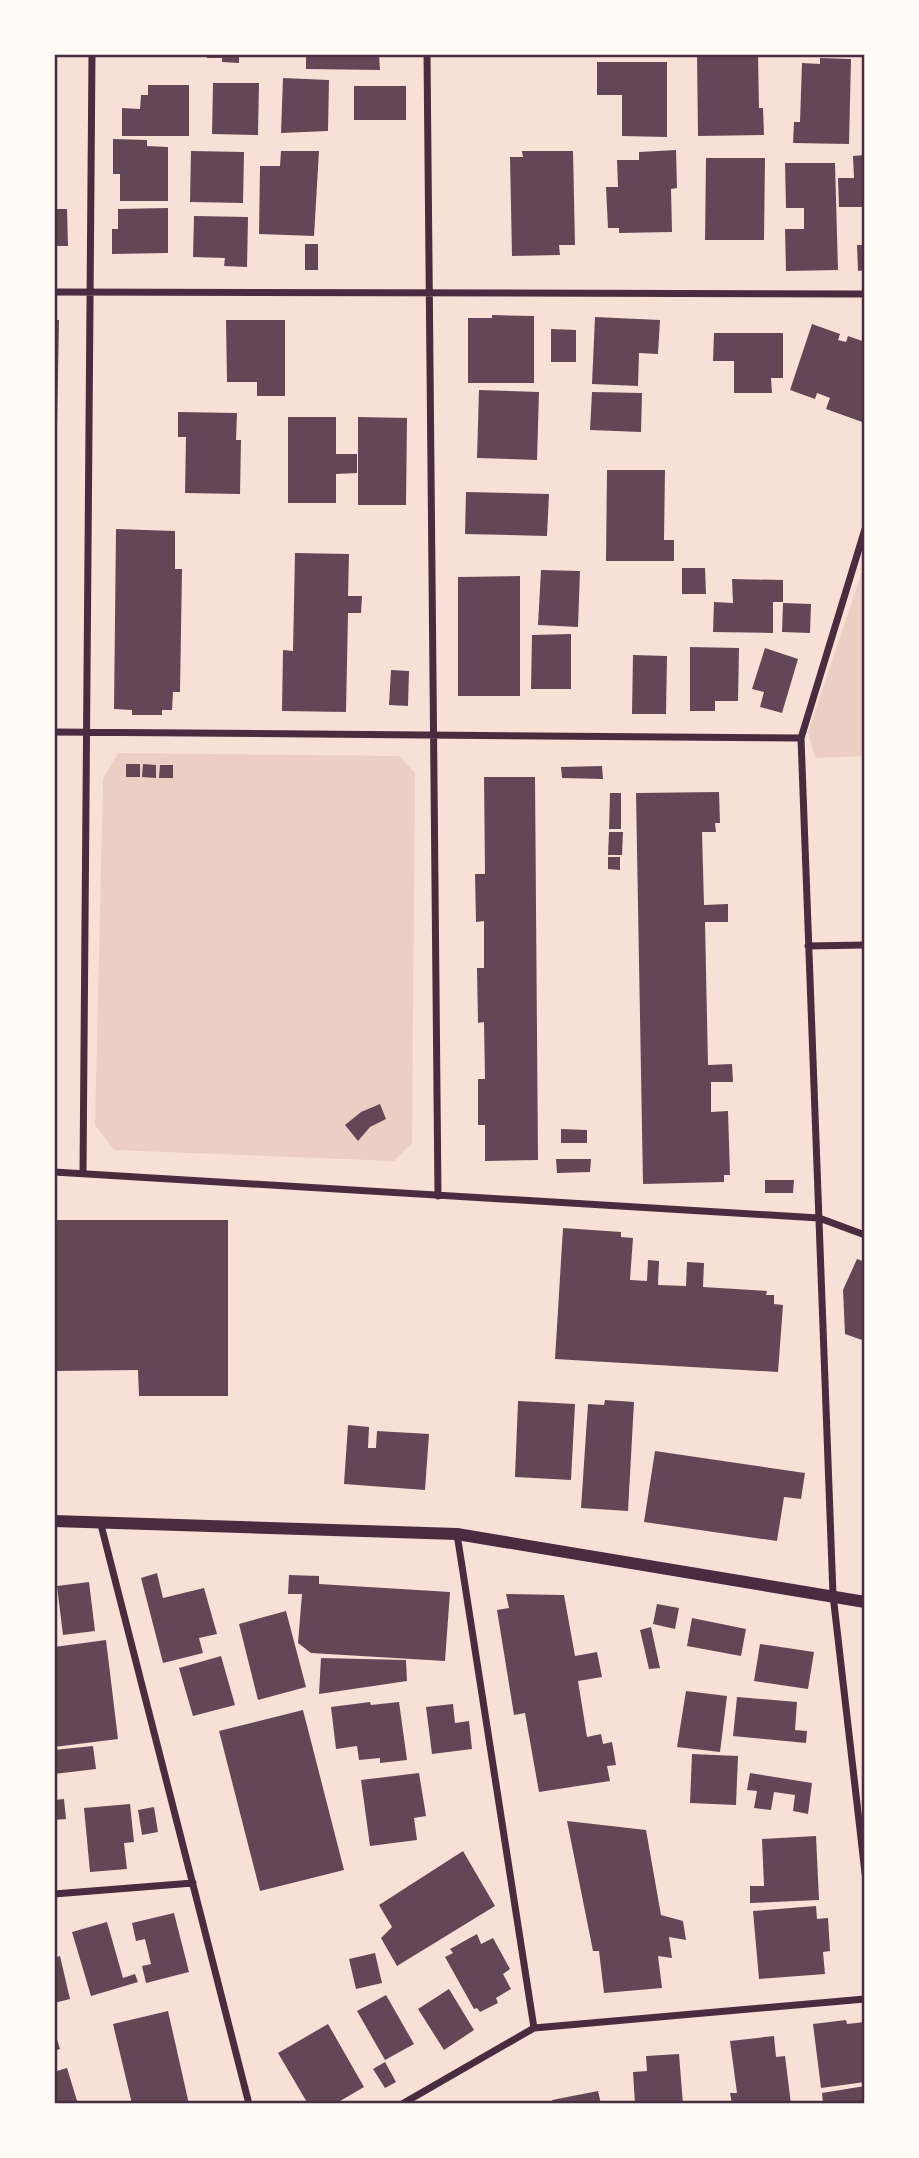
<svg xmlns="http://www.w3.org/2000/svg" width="919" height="2158" font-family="'Open Sans',sans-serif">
<rect width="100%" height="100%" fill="#f7e1d7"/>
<path fill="#ebcfc5" d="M865 563V756L815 758 808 732Z
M118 753 399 756 415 773 412 1143 394 1161 114 1150 95 1125 103 779Z"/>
<path fill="#644757" d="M208 54H239V63L222 62V58H207Z
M306 54H379L380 70 306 69Z
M697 54H758L759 108H763L764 135 698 136Z
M820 58 851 59 849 144 793 143 794 122H800L802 63 820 64Z
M597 62H667V137L622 136V95H597Z
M283 78 329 80 328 131 281 133Z
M213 83H259L258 135 212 134Z
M148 85H189V136H122V108L140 109 141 95H148Z
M354 86H406V120H354Z
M113 139 147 140V146L168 147V201H120V174H113Z
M676 150 677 188 671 189 672 232 619 233V228H608L606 187H618L617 160H639V152Z
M191 151 244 152 243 203 190 202Z
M281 151H319L314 236 259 234 260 166H280Z
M522 151H573L575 245H559L560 255 512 256 510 157H523Z
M865 155V207H839L838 178H854L853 156Z
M706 158H765L764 240H705Z
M785 163H835L838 270 786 271 785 229H804V208H786Z
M168 208V253L112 254V229H118V209Z
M54 209H67L68 246H54Z
M194 216 248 217 247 267 224 266 225 258 193 257Z
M305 244H318V270H305Z
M857 245H865V270L858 271Z
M492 315 534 316V383H468V318H492Z
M595 317 660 320 658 354 639 353 638 386 592 384Z
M54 320H59L57 428H54Z
M226 320H285V396H257V382H227Z
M812 324 840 334 838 340 846 342 848 336 865 342V423L826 409 830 398 817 393 815 399 790 390Z
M551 329 576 330V362H551Z
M714 333H783V378H771L772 393H734V361H713Z
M479 390 539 392 537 460 477 458Z
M592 392 642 393 641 432 590 430Z
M178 412 237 413 236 440H241L240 494 185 493 186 437H178Z
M288 417H336V454H357V473L336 474V503H288Z
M358 417 407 418 406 505H358Z
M607 470H665L664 540H674V561H606Z
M466 492 549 494 547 536 465 534Z
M116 529 175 531V569H182L180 692H173L172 710H162V715H132V710L114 709Z
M295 553 349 554 348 596H362L361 613H348L346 712 282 711 283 650 293 651Z
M682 568H705L706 594H682Z
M541 570 580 571 578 627 538 625Z
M520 576V696H458V577Z
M732 579 783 580V602H773V633L713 632 714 602 733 603Z
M783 603 811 604 810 633 782 632Z
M571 634V689H531L532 635Z
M690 647 739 648 738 701H715V711H690Z
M765 648 798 659 782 713 760 707 764 692 752 689Z
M633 655 667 656 666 714H632Z
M391 670 409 671 408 706 389 705Z
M126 764H140V777H126Z
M143 764 156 765V778L142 777Z
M160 765H173V778H159Z
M602 766 603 779 562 778 561 767Z
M484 777H535L538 1160 485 1161V1125H478V1079H485L484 1022 478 1023 477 968H484V921L476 922 475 874H485Z
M719 792 720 823H715L716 832H702L704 905 728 904V922H705L708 1065 732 1064 733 1082H711V1112L728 1111 730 1175H724V1182L643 1184 636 793Z
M610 793H621V829H609Z
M609 832H623L622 855H608Z
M608 857H620V870L608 869Z
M380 1104 386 1119 370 1127 358 1141 345 1125 361 1112Z
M561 1129 587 1130V1143H561Z
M556 1159H591L590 1172 557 1173Z
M765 1180H794L793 1193H765Z
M54 1220H228V1396H139L138 1370 54 1371Z
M563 1228 621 1232V1237L633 1238 630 1280 647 1281 648 1260 659 1261 658 1285 686 1286 687 1262 704 1263 703 1287 767 1291 766 1295H774V1304L783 1305 778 1372 555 1359Z
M857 1259 865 1262V1341L845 1334 843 1290Z
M605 1400 634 1402 628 1511 581 1508 588 1404 604 1405Z
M518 1401 575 1404 571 1480 515 1477Z
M348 1425 369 1427 368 1448H376L377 1431 429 1434 425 1490 344 1484Z
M655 1451 805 1473 801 1499 784 1497 777 1541 644 1522Z
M157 1573 163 1598 204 1588 217 1634 199 1638 203 1653 163 1663 141 1578Z
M289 1575 319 1576V1584L450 1592 445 1661 311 1653 298 1643 302 1594H288Z
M89 1582 95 1631 63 1635 57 1586Z
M506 1594 564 1595 575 1656 597 1652 602 1677 578 1681 587 1737 601 1734 603 1744 612 1742 616 1765 607 1766 610 1781 539 1792 525 1713 514 1715 497 1610 509 1608Z
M657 1604 679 1608 675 1629 653 1624Z
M286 1611 306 1687 258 1700 239 1624Z
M692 1618 746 1629 741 1656 687 1646Z
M651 1627 660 1668 649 1669 640 1630Z
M106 1640 118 1739 54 1747V1647Z
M760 1644 814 1652 808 1689 754 1681Z
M221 1656 235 1705 193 1716 179 1668Z
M321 1658 406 1660 407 1681 319 1694Z
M686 1691 727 1696 720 1752 677 1747Z
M737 1697 797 1702 795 1730 807 1731 806 1743 733 1736Z
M370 1702 371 1705 399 1702 407 1760 380 1763V1758L359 1760 357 1746 336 1749 331 1707Z
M453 1704 455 1723 469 1721 472 1749 432 1754 426 1707Z
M303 1710 344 1870 260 1891 219 1731Z
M93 1746 96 1769 54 1774V1750Z
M692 1754 738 1756 736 1805 690 1803Z
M419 1773 426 1816 414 1818 417 1840 370 1846 361 1780Z
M750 1773 812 1783 808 1814 793 1811 795 1795 774 1792 771 1810 754 1808 757 1791 747 1790Z
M64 1799 66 1819 54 1820V1800Z
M130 1804 134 1842 124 1843 127 1869 90 1872 84 1808Z
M154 1807 158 1832 142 1835 138 1810Z
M567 1821 646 1830 661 1915 683 1921 686 1940 669 1937 672 1958 658 1956 662 1988 604 1993 599 1951H593Z
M816 1836 819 1900 750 1903V1886H764L762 1839Z
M463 1851 495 1906 397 1966 381 1938 392 1927 379 1905Z
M816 1906 817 1919 828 1918 830 1951 823 1952 825 1974 759 1979 753 1911Z
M174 1913 189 1972 146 1983 142 1966 151 1964 145 1939 136 1941 132 1923Z
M107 1922 123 1978 135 1974 138 1982 91 1996 72 1932Z
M477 1934 481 1944 493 1938 510 1969 503 1974 511 1989 496 1998 498 2003 480 2012 477 2008 474 2009 445 1957 453 1953 450 1949Z
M375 1953 382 1983 356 1989 349 1959Z
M60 1956 70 1999 54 2003V1958Z
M449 1989 474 2030 444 2050 418 2009Z
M386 1995 414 2044 385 2060 357 2011Z
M168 2011 189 2104H132L113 2024Z
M846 2020 847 2024 865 2022V2082L821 2088 813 2024Z
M328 2024 364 2087 335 2104H308L278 2053Z
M55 2033 60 2049 54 2051V2034Z
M774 2036 776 2057 785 2056 791 2104H732L730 2093H737L730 2041Z
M679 2054 683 2104H635L633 2072 647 2071 646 2056Z
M385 2062 396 2082 385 2088 373 2069Z
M54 2064 57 2071 67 2068 78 2104H54Z
M865 2086V2104H823L822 2093Z
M598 2091 601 2104H553L552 2100Z"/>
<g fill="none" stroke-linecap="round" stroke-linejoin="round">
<path stroke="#4a2c40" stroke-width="7" d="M427 54 438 1196
M54 292 865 294
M865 529 801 738 833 1595 865 1873
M54 732 801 738
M808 946 865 945
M54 1172 819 1218 865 1235
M83 1173 92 54
M100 1521 249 2104
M457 1534 534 2028
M54 1894 193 1883
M402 2104 534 2028 865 1999"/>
<path stroke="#4a2c40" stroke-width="12" d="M54 1521 457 1534 865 1602"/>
</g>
<rect width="919" height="2158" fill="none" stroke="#fffaf5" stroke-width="112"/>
<rect x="56" y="56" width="807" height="2046" fill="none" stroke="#4a2c40" stroke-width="2.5"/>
</svg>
